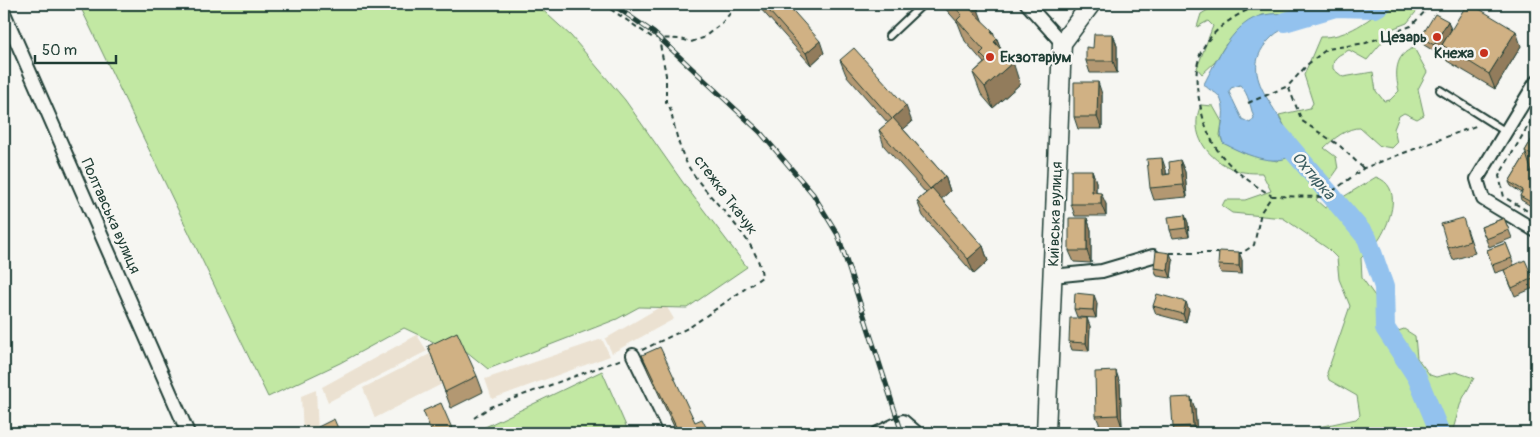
<svg xmlns="http://www.w3.org/2000/svg" width="1540" height="437" font-family="Pangolin,sans-serif">
<rect width="100%" height="100%" fill="#f6f6f2"/>
<filter id="ink" filterUnits="userSpaceOnUse"><feTurbulence type="fractalNoise" baseFrequency=".02" numOctaves="2"/><feDisplacementMap in="SourceGraphic" scale="10" xChannelSelector="R" yChannelSelector="G"/><feConvolveMatrix kernelMatrix="1 2 1 2 8 2 1 2 1" color-interpolation-filters="sRGB"/></filter>
<g filter="url(#ink)">
<path fill="#ebe1d1" d="M665 304 674 319 612 353 605 339Z
M417 335 427 351 328 402 322 387Z
M602 339 610 356 492 399 485 379Z
M430 354 442 384 375 418 363 388Z
M316 390 318 433H303L301 396Z"/>
<path fill="#c2e8a3" stroke="#70926c" d="M79 4H536L571 36 625 100 684 184 747 267 687 308 639 307 617 319 488 369 450 338 438 344 404 328 340 363 268 397Z
M1218 4H1314L1291 13 1262 15 1226 44 1215 62 1202 74 1197 68 1213 26 1208 21 1197 27 1201 14Z
M1390 4H1420V7L1407 23 1394 28 1367 60 1349 50C1339 55 1332 57 1333 69L1343 77 1373 72 1376 91 1384 101 1390 100 1399 91C1395 75 1394 54 1414 48L1427 72 1418 89 1424 115 1417 119 1404 113 1399 116 1394 129 1397 143 1392 148 1380 146 1360 128C1348 127 1333 139 1324 148L1336 157 1338 169 1316 200 1325 208 1376 177C1403 186 1391 220 1380 238 1376 245 1367 252 1361 258L1362 278 1377 299V326L1386 335 1404 329 1415 336 1417 358 1430 375 1436 377 1456 372 1474 378 1461 402 1452 433H1290L1356 419 1360 415 1357 396 1329 380 1327 373 1350 306 1339 279 1337 258 1327 248 1283 218 1232 213 1222 206 1225 200H1245L1271 191 1262 173C1254 173 1243 173 1236 170 1207 160 1188 133 1201 105L1213 106 1222 122 1220 135 1223 143 1247 154 1277 161 1294 146 1279 115 1310 108 1313 103 1304 75 1320 37C1348 38 1369 19 1390 4Z
M602 371 629 433H483L481 429Z"/>
<path fill="#93c2ee" stroke="#658da4" fill-rule="evenodd" d="M1291 13 1311 15C1301 21 1280 29 1273 36 1227 78 1292 113 1294 154 1275 169 1242 153 1223 143 1217 129 1228 116 1221 100 1218 91 1209 92 1204 84 1216 61 1234 20 1264 15 1273 13 1282 14 1291 13ZM1240 85C1249 94 1250 106 1254 118L1250 123 1242 119 1229 92 1231 88Z"/>
<g fill="none" stroke-linecap="round" stroke-linejoin="round">
<path stroke="#93c2ee" stroke-width="20" d="M1285 22 1336 7 1375 8 1382 4
M1278 133 1367 238 1384 287 1385 328 1417 377 1440 433"/>
<g stroke="#1f3d34" stroke-width="10">
<path id="service" d="M889 36 923 4
M1440 90 1506 132"/>
</g>
<g stroke="#1f3d34" stroke-width="16">
<path id="minor" d="M1027 4 1062 43
M4 13 188 433
M1536 82 1477 179 1483 199 1536 231
M1052 276 1102 271 1153 256
M633 355 671 433
M878 433 903 421 917 433"/>
</g>
<g stroke="#1f3d34" stroke-width="21">
<path id="secondary" d="M1046 433 1062 43 1091 4"/>
</g>
<path stroke="#1f3d34" stroke-width="2" stroke-dasharray="5 4" stroke-linecap="butt" d="M603 4 653 38 681 39 691 42 703 38 722 23 738 4
M1264 4C1238 11 1203 34 1198 62 1195 76 1197 90 1200 104 1203 121 1210 142 1222 156 1236 173 1253 184 1272 196
M1248 103 1288 86
M1536 112 1499 176 1504 197 1536 216
M1363 168 1340 146 1302 121 1288 86 1308 64 1327 49 1366 43 1411 26 1432 4
M1170 253H1220
M1237 253H1242L1254 245 1261 212 1272 196 1325 197 1364 168 1478 125
M642 350 690 327 762 277C759 239 710 202 690 169 679 151 675 129 670 108L666 102V75L659 39
M474 418 490 407 622 359"/>
<use href="#service" stroke="#f6f6f2" stroke-width="6"/>
<use href="#minor" stroke="#f6f6f2" stroke-width="12"/>
<use href="#secondary" stroke="#f6f6f2" stroke-width="18"/>
<g stroke="#1f3d34" stroke-width="5">
<path id="rail" d="M612 4 654 33 760 132 813 194 838 235 902 433"/>
</g>
<use href="#rail" stroke="#f6f6f2" stroke-width="3" stroke-dasharray="9" stroke-linecap="butt"/>
</g>
<path fill="#b39872" stroke="#1f3d34" d="M758 4H787L824 53 811 65 759 7Z
M942 4H976L982 21 997 39 1001 49 1020 84 993 108 981 94 973 73 984 63 965 41 958 23 943 6Z
M1448 21 1451 30 1437 53 1424 45 1421 37Z
M1113 34 1117 46V73H1090L1086 61 1093 48Z
M1442 45 1521 46 1495 89 1447 61Z
M840 60 912 122 903 129 945 176 950 191 941 199 983 246 988 261 974 274 923 216 917 201 926 193 884 146 879 130 888 123 846 75Z
M1102 94V129H1078L1074 117Z
M1536 117V209L1521 200 1520 196 1522 193 1511 186 1509 182 1526 154 1525 151 1536 132 1533 130 1531 126Z
M1180 160 1185 172 1187 197 1154 200 1150 188 1166 170V174H1170Z
M1092 170 1096 182V193L1106 204V216H1075L1071 204Z
M1185 215 1188 223 1189 236 1173 238 1170 230Z
M1087 218 1091 230V263L1074 262 1069 251Z
M1504 218 1512 238 1489 247 1481 227Z
M1467 229 1475 253 1453 260 1448 248Z
M1506 243 1514 265 1533 278 1536 287 1515 296 1504 270 1495 273 1487 250Z
M1242 260V274L1221 273 1218 265Z
M1173 261 1171 278 1157 276 1154 268Z
M1097 303 1096 318 1077 317 1074 309Z
M1153 306 1189 310 1186 322 1156 314Z
M1090 326 1089 351 1072 350 1069 342Z
M428 346 477 376 483 392 451 408Z
M642 355 695 422 709 433H677L648 371Z
M1120 383 1122 427 1101 428 1096 416Z
M1195 409 1197 433H1175L1173 427Z"/>
<path fill="#927c5c" stroke="#1f3d34" d="M976 4 984 25 970 9Z
M1448 21 1451 30 1437 53 1434 45Z
M993 31 996 40 997 39 1005 61 995 42 991 32Z
M1516 31 1521 46 1495 89 1489 74Z
M1113 34 1117 46V73L1113 61Z
M820 41 824 53 811 65 806 53Z
M1013 62 1020 84 993 108 985 87Z
M1098 82 1102 94V129L1097 117Z
M906 106 912 122 899 133 893 118Z
M1162 158 1166 170 1167 187 1163 175Z
M1180 160 1185 172 1187 197 1183 185Z
M1092 170 1096 182V204L1092 192Z
M945 176 950 191 936 204 930 189Z
M1101 193 1106 204V216L1101 204Z
M1185 215 1188 223 1189 236 1186 228Z
M1087 218 1091 230V263L1087 251Z
M983 246 988 261 974 274 968 259Z
M1239 252 1242 260V274L1239 266Z
M1170 253 1173 261 1171 278 1168 270Z
M1094 295 1097 303 1096 318 1093 310Z
M1186 302 1189 310 1186 322 1183 314Z
M1087 318 1090 326 1089 351 1086 343Z
M1116 371 1120 383 1122 427 1118 415Z
M1191 397 1195 409 1197 433H1195L1193 426Z"/>
<path fill="#d0b184" stroke="#1f3d34" d="M763 4H787L820 41 806 53Z
M952 4H976L970 9 993 31 991 32 997 39 994 42 1013 62 985 87 973 73 987 61 980 54 984 50 957 20 962 15Z
M1467 4H1471L1516 31 1489 74 1442 45Z
M1435 14 1448 21 1434 45 1421 37Z
M1094 34H1113V61H1086V47L1093 48Z
M854 48 906 106 893 118 945 176 930 189 879 130 892 119 840 60Z
M1074 82H1098L1097 117H1074Z
M1536 117V129L1531 126Z
M1536 132V158L1525 151Z
M1526 154 1533 175 1536 176V205L1520 196 1523 190 1509 182Z
M1162 158 1163 175 1170 174 1169 162 1180 160 1183 185 1150 188 1147 159Z
M1071 170H1092V192L1101 193V204H1071Z
M932 188 983 246 968 259 917 201Z
M1185 215 1186 228 1170 230 1168 217Z
M1069 218H1087V251H1069Z
M1463 218 1470 241 1448 248 1441 224Z
M1504 218 1509 230 1486 239 1481 227Z
M1506 243 1512 258 1492 265 1487 250Z
M1156 251 1170 253 1168 270 1154 268Z
M1219 251 1239 252V266L1218 265Z
M1525 260 1533 278 1512 288 1504 270Z
M1075 293 1094 295 1093 310 1074 309Z
M1157 294 1186 302 1183 314 1153 306Z
M1070 318H1087L1086 343 1069 342Z
M457 332 477 376 445 392 428 346Z
M660 347 695 422 702 419 709 433H688L685 427 678 431 642 355Z
M1116 371 1118 415 1096 416 1095 372Z
M1191 397 1193 426 1173 427 1171 398Z
M441 403 454 433H432L423 411Z
M334 419 340 433H321L318 427Z"/>
</g>
<g fill="#c8321e" stroke="#f6f6f2" stroke-width="2">
<circle cx="1437" cy="37" r="5"/>
<circle cx="1484" cy="53" r="5"/>
<circle cx="990" cy="57" r="5"/>
</g>
<g text-anchor="middle" stroke-width="5" stroke-linejoin="round" paint-order="stroke">
<g font-size="15" font-weight="bold" fill="#1f3d34" stroke="#f6f6f2" text-anchor="end">
<text x="1427" y="42">Цезарь</text>
<text x="1474" y="58">Кнежа</text>
<text x="1000" y="62" text-anchor="start">Екзотаріум</text>
</g>
<g font-size="15" fill="#1f3d34" stroke="#f6f6f2">
<text transform="translate(726 195) rotate(53)" y="5">стежка Ткачук</text>
<text transform="translate(1055 214) rotate(-88)" y="5">Київська вулиця</text>
<text transform="translate(111 216) rotate(66)" y="5">Полтавська вулиця</text>
</g>
<g font-size="16" font-style="italic" fill="#3c5e62" stroke="#f6f6f2">
<text transform="translate(1314 175) rotate(50)" y="6">Охтирка</text>
</g>
</g>
<rect width="1540" height="437" fill="none" stroke="#f6f6f2" stroke-width="20"/>
<rect x="10" y="10" width="1520" height="417" fill="none" stroke="#1f3d34" stroke-width="2" filter="url(#ink)"/>
<path d="M35 55v8h81v-8" fill="none" stroke="#1f3d34" stroke-width="2.5"/>
<text x="42" y="55" font-size="15" fill="#1f3d34" stroke="#f6f6f2" stroke-width="4" paint-order="stroke">50 m</text>
</svg>
